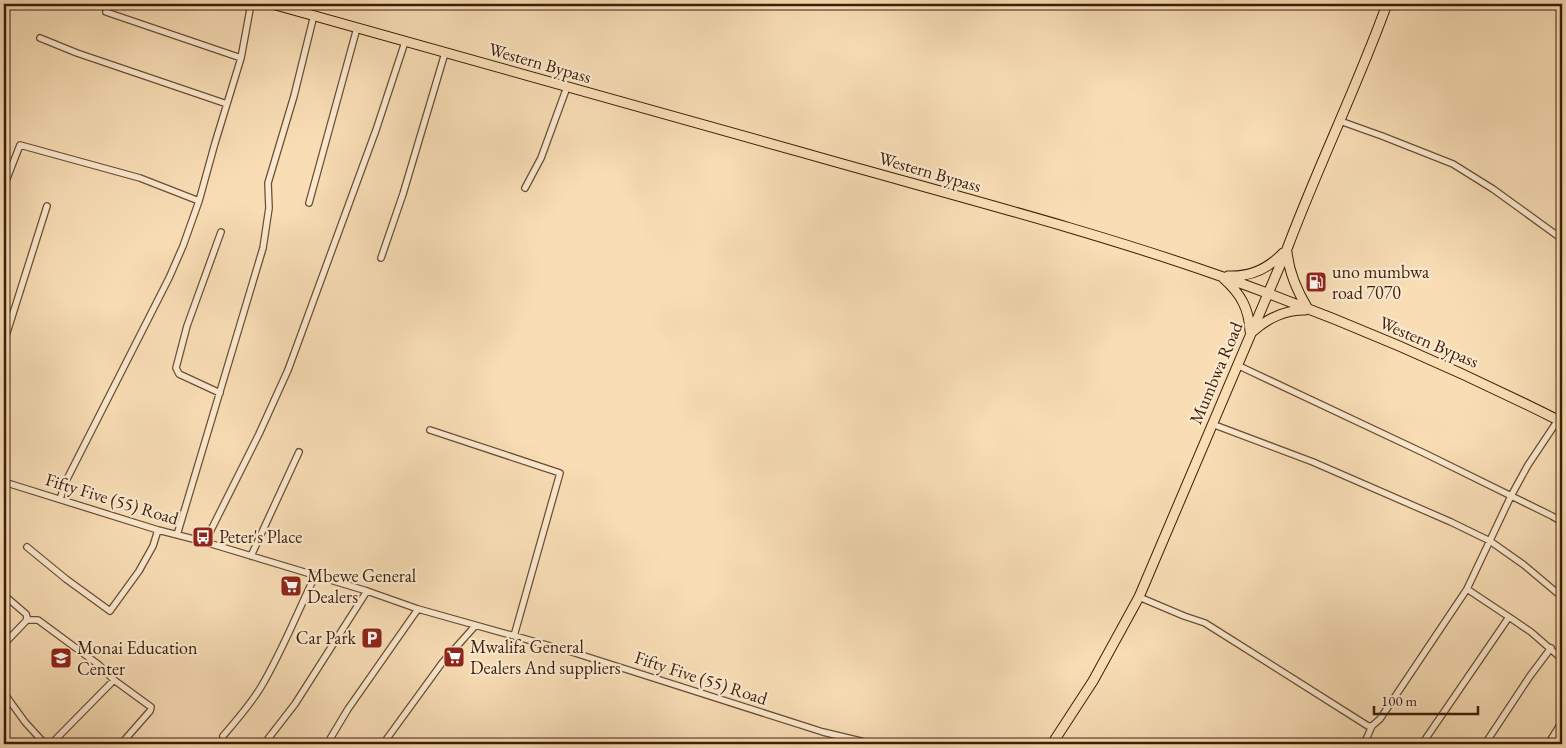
<svg xmlns="http://www.w3.org/2000/svg" width="1566" height="748" font-family="'EB Garamond',serif">
<rect width="100%" height="100%" fill="#f8ddb5"/>
<filter id="stains"><feTurbulence type="fractalNoise" baseFrequency=".004" numOctaves="4"/><feColorMatrix values="0 0 0 0 .2 0 0 0 0 .09 0 0 0 0 .02 0 0 0 .5 -.17"/></filter>
<radialGradient id="worn" r=".72"><stop offset=".6" stop-color="#630" stop-opacity="0"/><stop offset="1" stop-color="#630" stop-opacity=".3"/></radialGradient>
<g fill="none" stroke-linecap="round" stroke-linejoin="round">
<g stroke="#6c4e33" stroke-width="8">
<path id="minor" d="M106 12 241 58
M40 38 77 53 227 104
M1340 121 1382 136 1453 164 1493 189 1562 239
M4 186 20 145 140 178 199 201 183 246 169 278 66 481 60 499
M525 188 541 158 567 87
M199 201 215 143 241 58 251 4
M309 203 357 28
M381 258 403 194 445 53
M4 342 47 206
M1237 365 1424 453 1552 516 1562 522
M220 393 179 374 176 368 187 326 221 232
M1212 424 1313 462 1451 522 1490 541 1524 565 1562 597
M430 430 560 473 514 636
M4 482 158 530 205 542 367 591 418 609 575 653 823 732 873 744
M177 535 263 248 269 208 268 183 294 96 314 15
M205 542 259 434 288 370 376 130 405 42
M27 547 66 579 110 611 139 571 153 546 158 530
M251 556 299 452
M4 595 26 614 27 617 26 621 4 644
M1139 597 1184 616 1205 623 1368 726H1372L1380 719 1467 589 1511 496 1528 465 1558 420
M1509 617 1531 632 1562 659
M27 620H38L99 665 114 680 151 707 150 711 121 744
M4 693 25 722 45 744
M223 736C236 721 250 705 261 687 282 652 297 613 315 576
M51 744 114 680
M264 744 295 704 367 591
M327 744 348 709 418 609
M383 744 442 663 475 626
M1364 744 1372 726
M1422 744 1509 617 1467 589
M1485 744 1530 676 1551 648
M1548 744 1562 722"/>
</g>
<g stroke="#3d1e08" stroke-width="11">
<path id="primary" d="M272 4C450 53 627 104 804 153 944 193 1087 229 1223 277 1339 318 1453 367 1562 422
M1287 252C1289 273 1297 291 1308 309
M1228 276C1250 277 1268 269 1283 253
M1224 279C1241 294 1249 309 1250 331
M1252 332C1268 318 1284 310 1305 310
M1052 744 1093 681 1139 597 1287 249C1318 166 1357 87 1387 4"/>
</g>
<use href="#minor" stroke="#fae9cf" stroke-width="5.5"/>
<use href="#primary" stroke="#f8ddb5" stroke-width="9"/>
</g>
<defs>
<g id="fuel-square" transform="scale(1.125)"><rect x="-9" y="-9" width="18" height="18" rx="4" fill="#8f2418" stroke="#fae9cf"/><path d="M-5.5-6h7V0h2V4h1.3V-2.5L3-4.5l.8-.8L6-3V5H2.5V1h-1V6h-7ZM-4.2-4.7v3.2H.2V-4.7Z" fill="#fff"/></g>
<g id="bus-square" transform="scale(1.125)"><rect x="-9" y="-9" width="18" height="18" rx="4" fill="#8f2418" stroke="#fae9cf"/><path d="M-5-6H5V4H4V6H2V4H-2V6H-4V4H-5ZM-3.5-4V0h7V-4ZM-3.5 1.2v1.5H-2V1.2ZM2 1.2v1.5H3.5V1.2Z" fill="#fff"/></g>
<g id="supermarket-square" transform="scale(1.125)"><rect x="-9" y="-9" width="18" height="18" rx="4" fill="#8f2418" stroke="#fae9cf"/><path d="M-6-5.5h2.5l.6 2H6L4.5 2H-2.5L-4.4-4H-6ZM-1.5 3.2a1.3 1.3 0 1 0 .1 0ZM3 3.2a1.3 1.3 0 1 0 .1 0Z" fill="#fff"/></g>
<g id="parking-square" transform="scale(1.125)"><rect x="-9" y="-9" width="18" height="18" rx="4" fill="#8f2418" stroke="#fae9cf"/><path d="M-3.5-5.5H1a3.5 3.5 0 0 1 0 7H-1V5.5H-3.5ZM-1-3.4V-.6H.8a1.4 1.4 0 0 0 0-2.8Z" fill="#fff"/></g>
<g id="school-square" transform="scale(1.125)"><rect x="-9" y="-9" width="18" height="18" rx="4" fill="#8f2418" stroke="#fae9cf"/><path d="M0-5L7-2L0 1L-7-2ZM-4 1L0 2.5L4 1V4Q0 6-4 4Z" fill="#fff"/></g>
</defs>
<g fill-rule="evenodd">
<use href="#fuel-square" x="1316" y="282"/>
<use href="#bus-square" x="203" y="537"/>
<use href="#supermarket-square" x="291" y="586"/>
<use href="#parking-square" x="372" y="638"/>
<use href="#supermarket-square" x="454" y="657"/>
<use href="#school-square" x="61" y="658"/>
</g>
<g text-anchor="middle" stroke-width="4.5" stroke-linejoin="round" paint-order="stroke">
<g font-size="18" fill="#3d1e08" stroke="#fae9cf">
<text transform="translate(540 63) rotate(16)" y="6">Western Bypass</text>
<text transform="translate(930 172) rotate(16)" y="6">Western Bypass</text>
<text transform="translate(1429 342) rotate(23)" y="6">Western Bypass</text>
<text transform="translate(1216 373) rotate(-67)" y="6">Mumbwa Road</text>
<text transform="translate(112 499) rotate(17)" y="6">Fifty Five (55) Road</text>
<text transform="translate(701 678) rotate(18)" y="6">Fifty Five (55) Road</text>
</g>
<g font-size="18" fill="#3d1e08" stroke="#fae9cf" text-anchor="start">
<text x="1332" y="278">uno mumbwa<tspan x="1332" dy="21">road 7070</tspan></text>
<text x="219" y="543">Peter's Place</text>
<text x="307" y="582">Mbewe General<tspan x="307" dy="21">Dealers</tspan></text>
<text x="356" y="644" text-anchor="end">Car Park</text>
<text x="470" y="653">Mwalifa General<tspan x="470" dy="21">Dealers And suppliers</tspan></text>
<text x="77" y="654">Monai Education<tspan x="77" dy="21">Center</tspan></text>
</g>
</g>
<rect width="1566" height="748" fill="none" stroke="#f8ddb5" stroke-width="20"/>
<rect x="5" y="5" width="1556" height="738" fill="none" stroke="#3d1e08" stroke-width="2.5"/>
<rect x="10" y="10" width="1546" height="728" fill="none" stroke="#3d1e08"/>
<path d="M1374 706v8h104v-8" fill="none" stroke="#3d1e08" stroke-width="2.5"/>
<text x="1381" y="706" font-size="15" fill="#3d1e08" stroke="#fae9cf" stroke-width="4" paint-order="stroke">100 m</text>
<rect width="100%" height="100%" filter="url(#stains)"/>
<rect width="100%" height="100%" fill="url(#worn)"/>
</svg>
